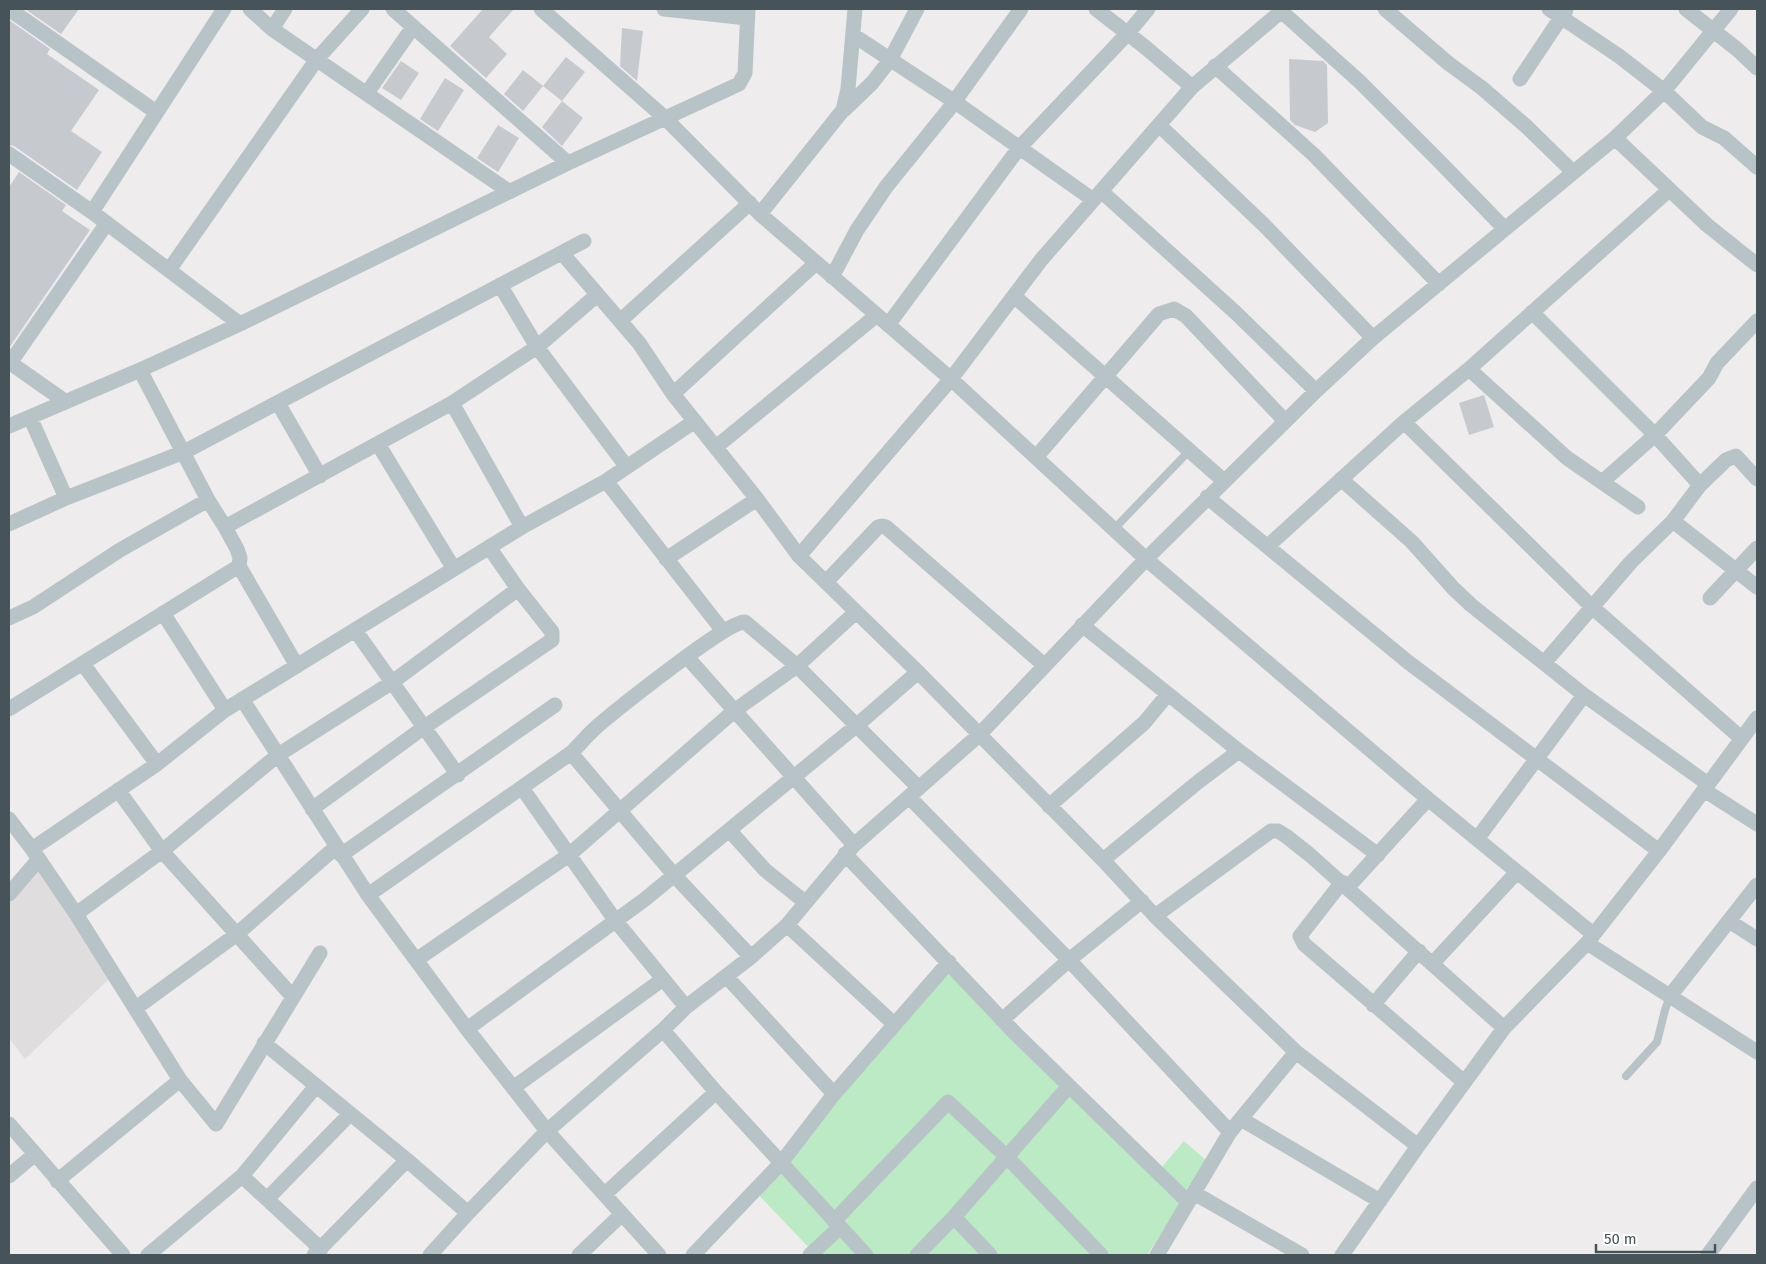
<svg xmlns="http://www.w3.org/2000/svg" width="1766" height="1264" font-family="'Fira Sans',sans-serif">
<rect width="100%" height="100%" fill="#efeced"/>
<path fill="#e0ddde" d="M38 869 109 979 25 1059 9 1038V903Z"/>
<path fill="#bceac5" d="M948 963 1162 1167 1184 1141 1208 1162 1147 1255H816L754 1190Z"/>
<path fill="#c6cace" d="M25 9H79L61 34Z
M483 9H514L489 37 507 54 486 78 450 46Z
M9 20 50 49 47 54 99 90 71 131 102 152 77 190 14 146 9 145Z
M622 28 643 31 637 81 620 66Z
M566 57 585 72 562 101 543 86Z
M1289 59 1323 61 1327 65 1328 123 1315 132 1295 125 1290 120Z
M401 61 419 73 401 100 382 88Z
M523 70 543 86 523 111 504 94Z
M445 78 464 90 438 131 420 119Z
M562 101 583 118 562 146 542 127Z
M498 125 519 138 498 172 477 158Z
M19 172 66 205 62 211 90 230 9 348V187Z
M1484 395 1494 427 1469 435 1459 403Z"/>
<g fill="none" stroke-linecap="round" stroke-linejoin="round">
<path stroke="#b8c3c8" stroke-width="8" d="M1114 529 1190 450
M1626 1076 1657 1042 1665 1010 1670 996"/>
<path stroke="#b8c3c8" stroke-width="15" d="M9 9 156 112
M250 9 272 29 510 192
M393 9 568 163
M541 9 665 118 760 214 951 379 1146 559 1428 799 1593 934
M664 9 747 18
M1096 9 1145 47 1192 87
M1385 9 1448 63 1482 88 1527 127 1573 172
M1549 9 1619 56 1664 91 1702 127 1724 138 1757 167
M1686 9 1738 50 1757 68
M1281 11 1360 82 1440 162 1505 229
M272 29 285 9
M853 35 955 102 1092 199
M1215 66 1314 155 1439 284
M1520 79 1566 10
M367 93 413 27
M844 110 872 83 890 60 917 9
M1159 125 1264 225 1373 338
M1615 138 1707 225 1757 265
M9 154 92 212 240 324
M1101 191 1236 313 1316 391
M92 212 224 9
M760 214 843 110 848 89 855 9
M562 253 639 343 673 394 757 499 799 556 918 672 1103 860 1155 916 1296 1052 1418 1146
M169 270 317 59 362 9
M832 277 857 230 886 187 949 109 1021 9
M500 285 537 347 626 466
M1014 296 1224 481
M1532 312 1655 435 1700 485
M620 321 750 203
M888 325 1019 148 1128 33 1148 9
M9 362 66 402
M10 363 107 223
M1469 369 1567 458 1638 507
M140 370 208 500 225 527 237 549 240 558 239 566 297 666
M673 394 816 263
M278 403 320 476
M452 403 522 527
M30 417 66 498
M1404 422 1592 607 1741 738
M9 426 140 370 240 324 568 163 739 84 745 73 748 9
M378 444 454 569
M716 447 877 315
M1037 456 1159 314 1174 309 1186 316 1285 421
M1341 479 1412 542 1453 588 1471 605 1584 695 1708 784
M606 481 723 631
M1602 482 1655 435 1709 378 1717 363 1757 321
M1207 497 1408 662 1659 851
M1673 521 1757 587
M9 524 66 498 184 452 584 241
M225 527 452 403 537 347 597 295
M1268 546 1404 422 1469 369 1669 190
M799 556 951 379 1041 260 1192 87 1284 9
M666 559 757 499
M826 582 878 527 882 526 886 527 1044 665
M1710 598 1757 548
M163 613 225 710
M9 618 33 607 120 550 208 500
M1082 625 1239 751 1378 855
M355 630 458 775
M687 657 854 845
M1544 663 1631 562 1673 521 1700 485 1726 460 1736 456 1757 479
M83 664 157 764
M242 699 368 895 467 1029 547 1131 659 1255
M9 709 239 566
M571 753 674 875 751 957
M522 788 615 920 686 1007
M118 790 162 851 293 997
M1704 790 1757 824
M909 797 1069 960 1230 1132
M1049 806 1144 723 1168 694
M312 809 423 728 552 640V632L518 589 489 547
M9 819 32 849 76 914 180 1080 216 1124 320 953
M729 830 765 870 805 902
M1477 839 1584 695
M32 849 157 764 225 710 522 527 606 481 695 421
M845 854 1014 1032 1188 1202
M341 855 555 705
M1103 860 1198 782 1239 751
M1342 882 1300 936 1304 944 1464 1082
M1348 887 1428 799
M9 894 39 859
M368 895 571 753C581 743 590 732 601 723 619 708 730 619 745 622L797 666 919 788
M76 914 162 851 278 755 391 683 518 589
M1155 916 1271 831H1278L1286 836 1310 855 1504 1028
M1729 921 1757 939
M787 925 894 1024
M1587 943 1757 1052
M416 960 569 855 734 711 797 666 856 612
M1433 963 1517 872
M726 976 834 1094
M1670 996 1757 885
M1373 1005 1419 951
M136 1008 237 934 336 847
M1002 1020 1069 960 1142 901
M467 1029 644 900 856 726 918 672
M663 1030 716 1092 866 1255
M264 1043 407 1160 468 1213
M513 1088 663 979
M1241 1119 1380 1201
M9 1124 123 1255
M9 1176 35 1154
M242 1176 316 1086
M57 1181 180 1080
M1194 1193 1302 1255
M605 1194 716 1092
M267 1199 350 1114
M954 1217 990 1255
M834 1221 948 1102 1007 1157 1101 1255
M148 1255 242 1176 321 1249
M314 1255 407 1160
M430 1255 468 1213 547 1131 663 1030 686 1007 751 957 787 925 854 845 979 735 1146 559 1316 391 1373 338 1615 138 1664 91 1731 9
M579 1255 621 1215
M693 1255 781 1163 834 1094 949 962
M810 1255 840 1227
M917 1255 954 1217 1069 1086
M1157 1255 1230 1132 1296 1052
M1342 1255 1418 1146 1504 1028 1587 943 1659 851 1757 718
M1708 1255 1757 1188"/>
</g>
<rect width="1766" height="1264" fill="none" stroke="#465358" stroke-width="20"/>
<path d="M1596 1244v8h119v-8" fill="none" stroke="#465358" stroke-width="2.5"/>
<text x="1604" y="1244" font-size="15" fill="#465358" stroke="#ffffff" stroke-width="4" paint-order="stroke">50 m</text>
</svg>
